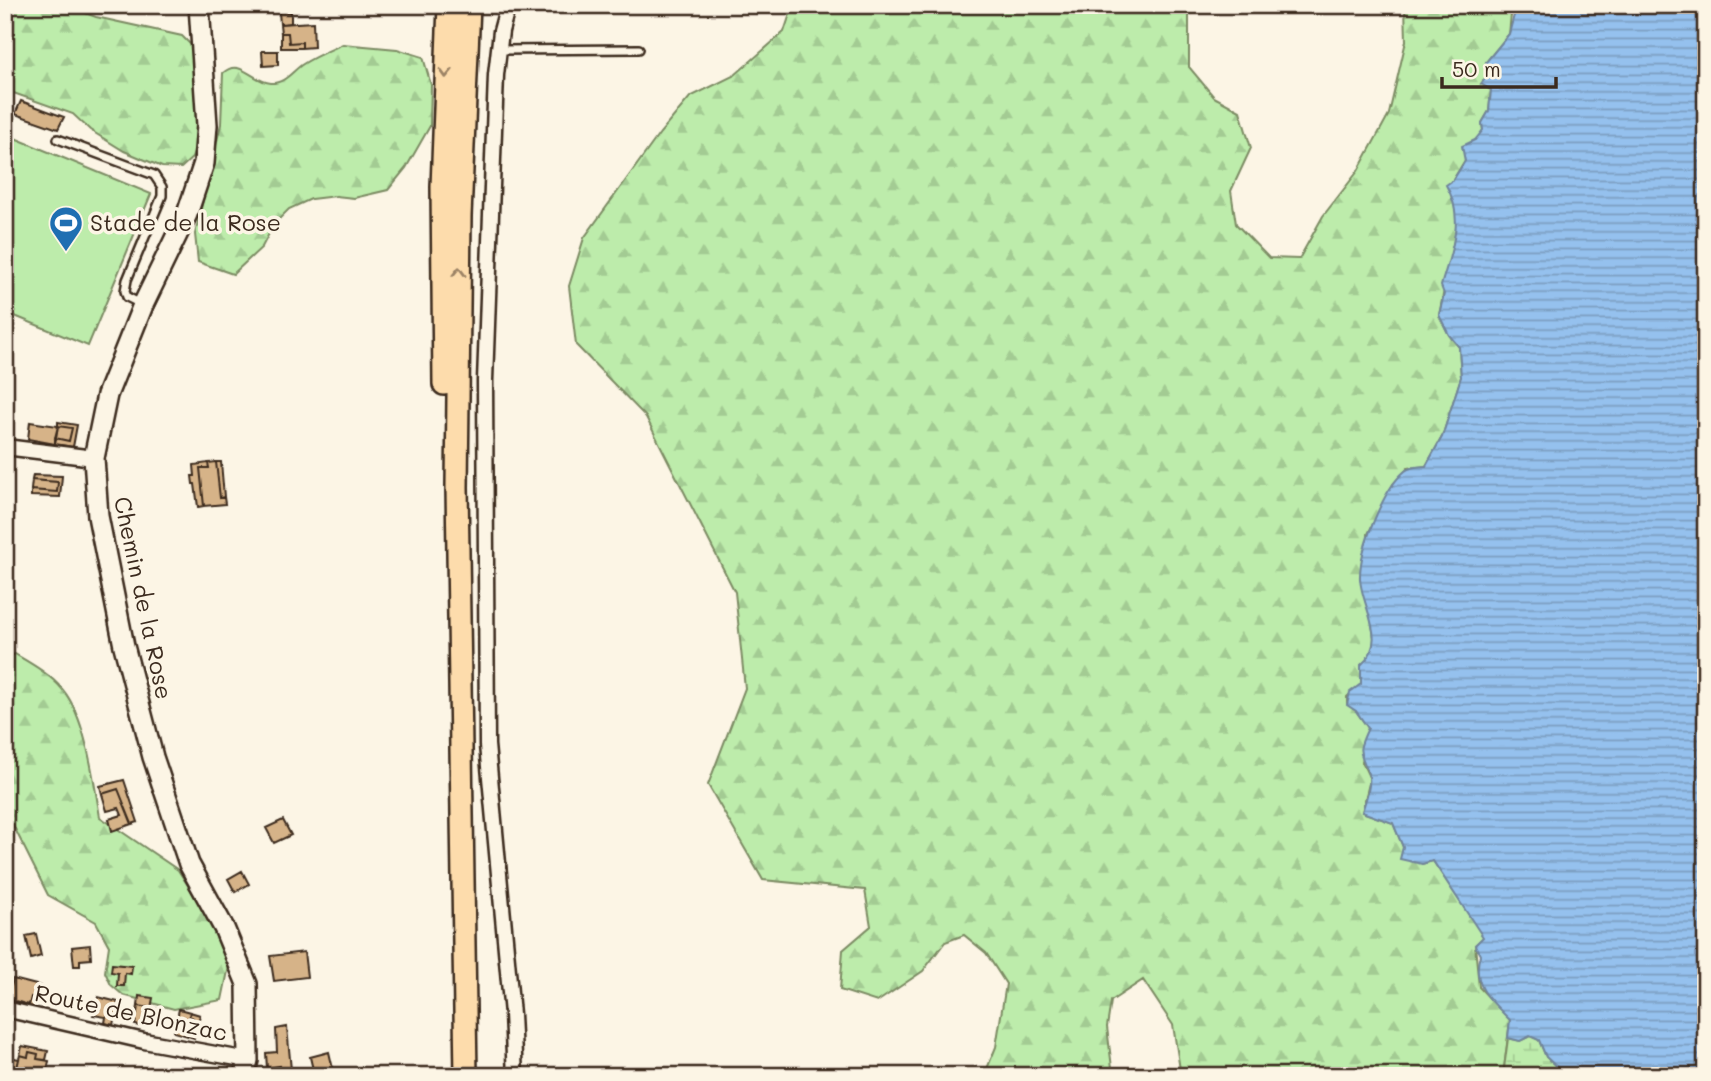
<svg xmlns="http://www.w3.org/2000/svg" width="1711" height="1081" font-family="Mali,sans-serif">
<defs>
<pattern id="forest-firs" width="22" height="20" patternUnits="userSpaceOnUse" patternTransform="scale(1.75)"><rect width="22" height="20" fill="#bdecab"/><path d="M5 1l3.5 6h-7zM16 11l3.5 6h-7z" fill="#a3cb93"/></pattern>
<pattern id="wetland-marsh" width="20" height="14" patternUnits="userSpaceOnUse" patternTransform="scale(1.75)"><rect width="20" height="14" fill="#bdecab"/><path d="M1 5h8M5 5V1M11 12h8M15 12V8" fill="none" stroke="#a3cb93"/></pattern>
<pattern id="water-rules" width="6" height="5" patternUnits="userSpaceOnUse" patternTransform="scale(1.75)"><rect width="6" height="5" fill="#95c1ee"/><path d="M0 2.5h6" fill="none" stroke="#7b9dc0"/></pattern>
</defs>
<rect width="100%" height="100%" fill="#fcf5e5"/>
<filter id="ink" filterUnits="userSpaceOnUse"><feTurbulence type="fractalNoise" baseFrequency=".0143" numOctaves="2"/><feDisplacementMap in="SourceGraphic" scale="14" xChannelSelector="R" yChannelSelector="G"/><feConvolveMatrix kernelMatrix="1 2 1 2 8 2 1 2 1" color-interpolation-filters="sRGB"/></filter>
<g filter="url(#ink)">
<path fill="url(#forest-firs)" stroke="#7c8b64" stroke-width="2" d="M5 5H64L96 17 182 36 193 47 199 138 192 158 181 168 162 167 124 151 90 130 73 114 5 90Z
M793 5H1189V67L1214 97 1240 111 1251 148 1231 191 1236 224 1269 258 1299 259 1323 216 1358 171 1389 114 1406 41 1405 5H1512L1509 34 1486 62 1487 76 1481 84 1491 90 1489 111 1482 123 1483 130 1453 180 1457 225 1439 315 1449 335 1459 347 1461 377 1442 437 1426 466 1408 468 1393 484 1368 534 1370 612 1375 643 1369 658 1361 665V684L1347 697V704L1356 711 1368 728 1362 762 1370 779 1362 812 1393 823 1403 847 1422 864 1433 861 1484 937 1475 945 1479 987 1510 1020 1503 1076H1181L1173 1025 1143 980 1111 1001 1107 1027 1113 1076H984L996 1047 1006 984 986 953 964 935 945 942 923 971 877 1002 840 990 843 950 871 926 865 890 763 880 708 785 745 688 735 592 646 417 576 345 569 286 584 238 660 133 690 97 735 75 784 32Z
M343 44 397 49 423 57 431 85 430 126 406 168 388 190 354 198 336 196 311 199 289 209 274 224 262 247 233 274 198 262 195 234 221 124 223 73C240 57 252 82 271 83 286 83 292 71 303 64 315 56 330 50 343 44Z
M15 654C32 664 50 674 63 690 86 718 94 782 100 817L178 870 207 915 229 966 222 1000 174 1009 123 995 111 985 105 972 109 946 96 922 48 895 5 809V659Z"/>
<path fill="url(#wetland-marsh)" stroke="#7c8b64" stroke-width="2" d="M1530 1036 1539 1040 1546 1057 1560 1070 1561 1076H1503L1508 1038 1520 1041Z"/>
<path fill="#bdecab" stroke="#7c8b64" stroke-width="2" d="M5 134 151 194 88 346 5 312Z"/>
<path fill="url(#water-rules)" stroke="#71859b" stroke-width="2" d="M1519 5H1706V1076H1561L1560 1070 1546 1057 1539 1040 1530 1036 1520 1041 1508 1038 1510 1020C1490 1000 1471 985 1480 955L1475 945 1483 937 1433 861 1422 864 1400 859 1403 847 1393 823 1362 812C1365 802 1371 787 1369 777 1362 749 1354 758 1368 728L1356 711 1347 705 1350 692 1361 684V665C1389 640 1362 609 1360 579 1359 550 1383 489 1405 471 1411 466 1419 467 1426 466L1442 437 1461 377 1459 347 1449 335 1439 315 1444 294 1441 286C1451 250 1466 220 1446 185L1453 180 1465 161 1462 146 1475 140 1483 130 1482 123 1489 111 1491 90 1481 84 1487 76 1486 62 1509 34 1514 15Z"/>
<path fill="#d6b388" stroke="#3b2a1e" stroke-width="2" d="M279 12H291V23L280 24Z
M313 22 314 47 302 48V42L289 43 288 33H281L280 24Z
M281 33H288L289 43 302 42V48H281Z
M262 51H278V65L263 66Z
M21 101 64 117 58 129 15 114Z
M30 422 58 426 55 444 28 439Z
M58 422 77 425 73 447 55 444V438L69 441 72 428 58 426Z
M58 426 72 428 69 441 55 438Z
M216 462H221L224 497 220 498Z
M216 462 220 498 224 497 225 504 204 506 200 468H209L208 463Z
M208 463 209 468H200L204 506 198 507 195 484H193L192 476H195L194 465Z
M33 475 62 476 60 497 31 496V490L57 492 58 482 32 480Z
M32 480 58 482 57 492 31 490Z
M124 780 138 822 132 824 118 789 102 794 100 786Z
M118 789 132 824 112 831 109 819 122 815 119 808 107 811 102 794Z
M283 820 291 835 274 843 266 828Z
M242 871 249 884 235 892 228 879Z
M36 934 41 956 31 959 26 936Z
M90 945 91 959 80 960V966H74L72 947Z
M304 952 307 977 274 981 270 956Z
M112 964 132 966 131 974 125 973 124 986H117L118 973 111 972Z
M13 979 40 986 37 998 31 997 29 1005 8 999Z
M139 996 153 998 151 1008 138 1006Z
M31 997 37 998 34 1012 6 1005 8 999 29 1005Z
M98 997 118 1002 113 1025 105 1023 106 1017 93 1015Z
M138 1006 158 1009 156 1021 143 1019 142 1026 135 1025Z
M179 1009 190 1012 189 1016 193 1018 188 1036 174 1032Z
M190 1012 200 1015 194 1038 188 1036 193 1018 189 1016Z
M287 1027 291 1070 281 1071 280 1066 267 1068 266 1053 277 1052 276 1029Z
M22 1046 48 1051 46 1060 37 1059 38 1054 29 1052 28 1057 20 1055Z
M29 1052 38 1054 37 1059 49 1061 46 1076H15L20 1055 28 1057Z
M329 1052 333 1069 314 1074 310 1057Z
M5 1056 19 1059 15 1076H5Z"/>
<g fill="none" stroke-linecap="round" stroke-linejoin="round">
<g stroke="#3b2a1e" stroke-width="12">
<path id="service" d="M500 50 639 49
M58 139 154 175 162 187V196L127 280 125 291 127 297 143 305"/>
</g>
<g stroke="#3b2a1e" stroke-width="19">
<path id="minor" d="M508 5 501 31 496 75 485 381 487 745 512 1014 515 1076
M5 447 94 458
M5 1009 144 1041 248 1060"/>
</g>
<g stroke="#3b2a1e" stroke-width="24">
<path id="secondary" d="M199 5 207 125 204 163 187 214 143 305 107 395 94 458 98 516 124 646 153 757 189 864 224 928 247 984 248 1060 244 1076"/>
</g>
<g stroke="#3b2a1e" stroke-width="26">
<path id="primary" d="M444 384 442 187 449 5
M466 1076 457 487 460 216 469 5"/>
</g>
<use href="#service" stroke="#fcf5e5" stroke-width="7"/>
<use href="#minor" stroke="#fcf5e5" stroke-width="14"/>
<use href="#secondary" stroke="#fcf5e5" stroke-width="19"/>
<use href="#primary" stroke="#fddcac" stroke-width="21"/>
</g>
<defs><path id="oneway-chevron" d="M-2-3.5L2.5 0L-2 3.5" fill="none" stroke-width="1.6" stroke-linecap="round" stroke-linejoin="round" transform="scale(1.75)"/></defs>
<g stroke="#9c8365">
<use href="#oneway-chevron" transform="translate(446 73) rotate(92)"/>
<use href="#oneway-chevron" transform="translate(459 272) rotate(-89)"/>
</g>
</g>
<defs>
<g id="stadium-pin" transform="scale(1.75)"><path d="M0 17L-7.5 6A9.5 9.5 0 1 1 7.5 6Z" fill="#1f6fb2" stroke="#fcf5e5"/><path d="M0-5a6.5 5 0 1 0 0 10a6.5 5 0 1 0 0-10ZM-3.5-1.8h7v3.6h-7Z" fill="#fff"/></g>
</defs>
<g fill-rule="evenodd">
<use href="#stadium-pin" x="66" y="223"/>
</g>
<g text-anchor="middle" stroke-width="7" stroke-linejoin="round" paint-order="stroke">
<g font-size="23" fill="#3b2a1e" stroke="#fcf5e5" text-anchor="start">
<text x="90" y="231">Stade de la Rose</text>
</g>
<g font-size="23" fill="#3b2a1e" stroke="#fcf5e5">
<text transform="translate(143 598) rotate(78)" y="8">Chemin de la Rose</text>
<text transform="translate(131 1013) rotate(12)" y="8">Route de Blonzac</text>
</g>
</g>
<rect width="1711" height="1081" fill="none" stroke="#fcf5e5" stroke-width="28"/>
<rect x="14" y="14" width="1683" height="1053" fill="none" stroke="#3b2a1e" stroke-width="2.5" filter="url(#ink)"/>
<path d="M1442 77v10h114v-10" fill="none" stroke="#3b2a1e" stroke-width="3.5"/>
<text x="1452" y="77" font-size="21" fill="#3b2a1e" stroke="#fcf5e5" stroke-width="5" paint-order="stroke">50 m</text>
</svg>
